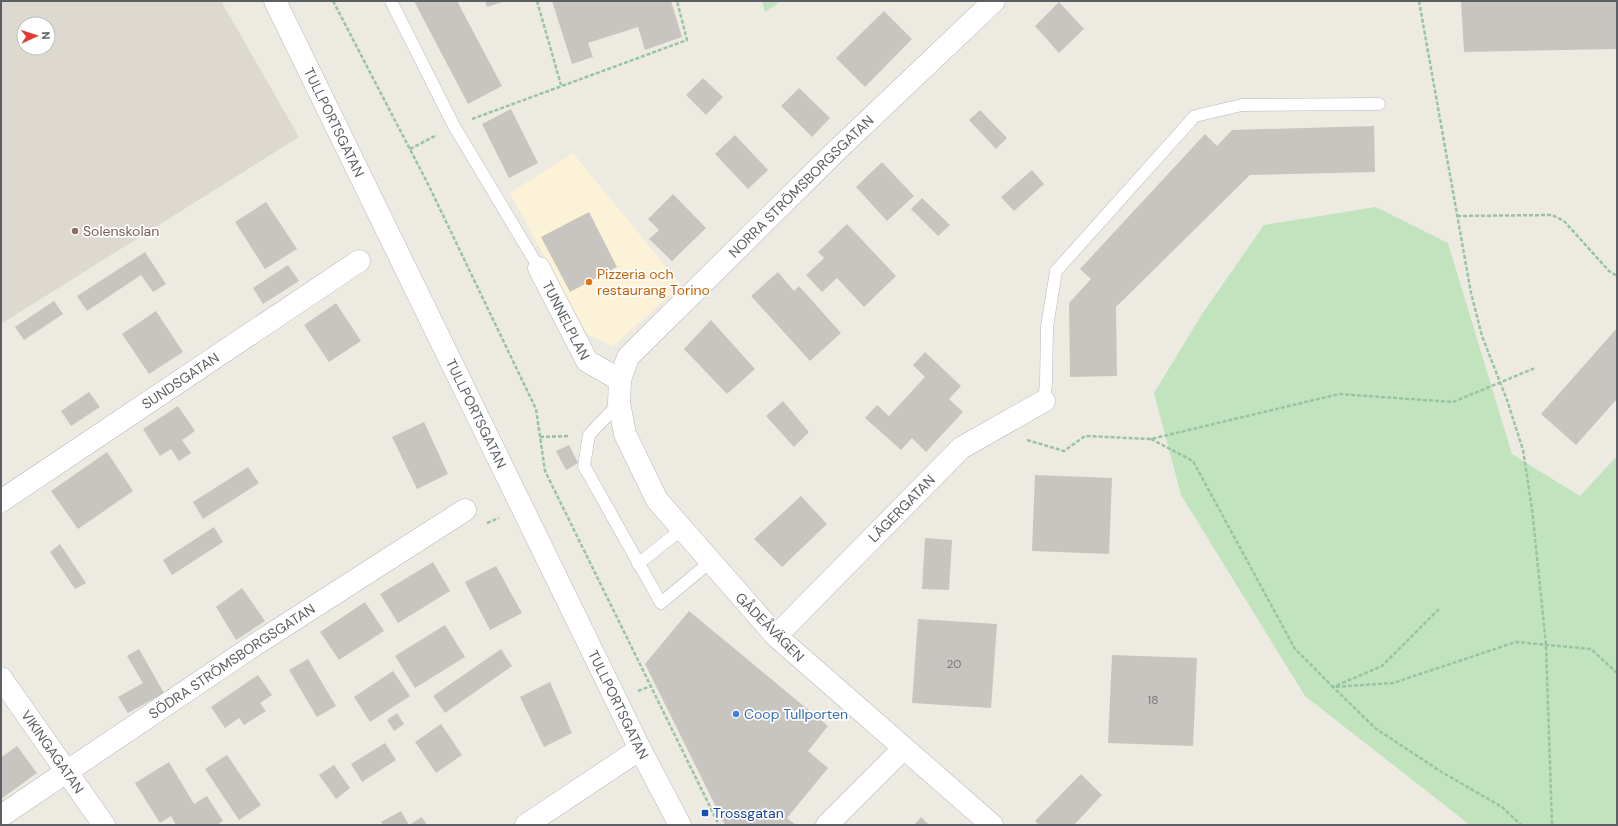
<svg xmlns="http://www.w3.org/2000/svg" width="1618" height="826" font-family="'DM Sans',sans-serif">
<rect width="100%" height="100%" fill="#edeae2"/>
<path fill="#fcf2d8" d="M573 153 681 285 613 346 587 334 510 193Z"/>
<path fill="#ddd9d0" fill-rule="evenodd" d="M1 1H221L299 137 1 324ZM24 24H48V48H24Z"/>
<path fill="#c1e4bf" d="M762 1H781L765 12Z
M1376 207 1448 243 1512 454 1580 496 1617 456V825H1470L1305 696 1181 495 1154 393 1202 314 1264 225Z"/>
<path fill="#c8c5c0" d="M414 1H457L502 86 468 104Z
M485 1H505L487 7Z
M552 1H671L682 37 645 50 638 27 588 43 593 57 572 64Z
M1461 1H1617V49L1464 52Z
M1059 2 1084 29 1059 53 1035 26Z
M884 11 912 39 865 87 836 58Z
M703 78 723 97 706 115 686 95Z
M799 88 830 118 812 137 781 106Z
M511 109 538 163 509 178 482 124Z
M980 110 1007 138 996 149 969 120Z
M1374 126 1375 172 1250 175 1116 307 1117 376 1070 377 1069 303 1091 279 1080 269 1205 134 1217 146 1232 130Z
M735 135 768 170 748 189 715 154Z
M882 162 914 196 887 221 856 187Z
M1032 170 1044 184 1014 211 1001 197Z
M673 194 706 228 672 261 649 239 659 230 648 219Z
M922 198 950 225 938 236 911 209Z
M266 202 297 249 265 269 235 222Z
M589 212 617 267 570 292 541 237Z
M847 224 896 276 864 307 837 278 822 292 806 275 824 258 818 252Z
M145 252 166 284 153 292 141 275 87 311 77 296Z
M288 265 299 281 263 304 253 288Z
M778 272 794 291 799 286 841 333 810 361 751 296Z
M54 301 63 314 24 340 15 327Z
M336 303 361 341 329 362 304 325Z
M156 311 183 352 149 374 122 334Z
M711 320 755 369 727 394 684 349Z
M1617 328V399L1576 445 1541 414Z
M925 352 961 386 949 399 963 412 926 452 912 438 901 450 865 418 877 405 889 416 925 377 913 365Z
M89 392 100 407 71 426 61 411Z
M783 401 809 432 794 447 766 416Z
M178 406 195 431 182 440 191 453 179 461 171 449 160 456 143 429Z
M424 422 448 474 417 489 392 437Z
M569 445 578 463 566 470 556 451Z
M107 452 133 491 78 529 51 491Z
M248 467 259 483 203 519 193 502Z
M1035 475 1112 478 1109 554 1032 551Z
M801 496 827 524 782 567 754 539Z
M214 527 223 542 172 575 163 560Z
M925 538 952 540 949 590 922 589Z
M60 544 86 583 75 589 50 552Z
M433 562 450 591 398 623 380 594Z
M496 566 522 613 490 630 465 582Z
M242 588 265 621 236 640 216 607Z
M365 602 384 631 339 660 320 632Z
M689 611 828 726 808 751 828 768 787 818 796 825H725L645 664Z
M918 619 997 624 991 708 912 703Z
M445 625 465 657 415 688 395 656Z
M139 649 164 693 128 713 118 697 143 683 127 656Z
M501 649 512 666 445 713 433 696Z
M1112 655 1197 658 1193 746 1108 743Z
M308 659 336 706 317 717 289 670Z
M393 671 410 696 370 722 354 697Z
M258 675 272 695 260 703 266 711 244 725 239 718 225 728 211 707Z
M550 682 572 733 544 747 520 697Z
M397 713 404 724 394 731 387 720Z
M441 724 462 755 436 773 415 742Z
M385 743 396 760 362 782 351 764Z
M17 746 37 773 1 799V754L3 756Z
M227 755 261 805 239 820 205 769Z
M169 762 194 804 207 796 223 821 217 825H176L171 816 160 823 135 783Z
M334 765 350 788 336 799 319 775Z
M1081 774 1102 795 1074 825H1039L1035 821Z
M401 811 409 825 422 817 427 825H383L381 822Z
M921 817 929 825H914Z"/>
<g fill="none" stroke-linecap="round" stroke-linejoin="round">
<g stroke="#b5b8bc" stroke-width="13">
<path id="lane" d="M391 1 454 126 539 268
M1044 401 1046 383 1047 327 1056 271 1195 116 1242 105 1379 104
M619 403 589 435 584 466 661 603 710 562
M638 564 682 529"/>
</g>
<g stroke="#b5b8bc" stroke-width="23">
<g id="street">
<path id="s1" d="M539 268 587 361 620 380"/>
<path id="s2" d="M1 501 359 261"/>
<path id="s3" d="M776 636 961 448 1044 401"/>
<path id="s4" d="M1 678 104 825"/>
<path id="s5" d="M1 816 256 644 465 510"/>
<path d="M526 825 640 749"/>
<path d="M827 825 903 749"/>
<path id="s6" d="M992 825 776 636 657 500 625 434 619 403 620 380 628 357 835 152 994 1"/>
</g>
</g>
<g stroke="#b4b7bc" stroke-width="23">
<g id="secondary">
<path id="s7" d="M275 1 640 749 680 825"/>
</g>
</g>
<path stroke="#99c4a3" stroke-width="2.5" stroke-dasharray="4 2" stroke-linecap="butt" d="M333 1 428 184 536 409 545 471 719 825
M537 1 561 85
M1419 1 1471 293 1482 336 1507 400 1523 450 1532 509 1546 645 1552 825
M472 119 687 40 677 1
M410 149 437 135
M1457 216 1552 215 1564 221 1609 271 1617 276
M540 437 569 436
M1151 439 1193 461 1295 649 1333 687 1393 683 1516 642 1591 649 1617 673
M1027 440 1064 451 1085 436 1151 439 1339 394 1453 402 1535 368
M487 523 499 518
M1439 609 1382 666 1333 687 1375 728 1440 771 1502 807 1521 825
M638 691 651 686"/>
<use href="#lane" stroke="#fff" stroke-width="12"/>
<use href="#street" stroke="#fff" stroke-width="22"/>
<use href="#secondary" stroke="#fff" stroke-width="22"/>
</g>
<circle fill="#8d6e63" stroke="#fff" stroke-width="1.5" cx="75" cy="231" r="4"/>
<circle fill="#e8710a" stroke="#fff" stroke-width="1.5" cx="589" cy="282" r="4"/>
<circle fill="#3f7fe0" stroke="#fff" stroke-width="1.5" cx="736" cy="714" r="4"/>
<rect fill="#1a4fb4" stroke="#fff" stroke-width="1.5" x="701" y="809" width="8" height="8" rx="2"/>
<g text-anchor="middle" stroke-width="3.5" stroke-linejoin="round" paint-order="stroke">
<g font-size="12" fill="#76787a">
<text x="954" y="668">20</text>
<text x="1153" y="704">18</text>
</g>
<g font-size="14" fill="#5b5e62" stroke="#fff">
<text dy="5" stroke="none"><textPath href="#s7" startOffset="135">TULLPORTSGATAN</textPath></text>
<text dy="5" stroke="none"><textPath href="#s6" startOffset="863">NORRA STRÖMSBORGSGATAN</textPath></text>
<text dy="5" stroke="none"><textPath href="#s1" startOffset="59">TUNNELPLAN</textPath></text>
<text dy="5" stroke="none"><textPath href="#s2" startOffset="216">SUNDSGATAN</textPath></text>
<text dy="5" stroke="none"><textPath href="#s7" startOffset="459">TULLPORTSGATAN</textPath></text>
<text dy="5" stroke="none"><textPath href="#s3" startOffset="179">LÄGERGATAN</textPath></text>
<text transform="translate(770 627) rotate(45)" y="5">GÅDEÅVÄGEN</text>
<text dy="5" stroke="none"><textPath href="#s5" startOffset="278">SÖDRA STRÖMSBORGSGATAN</textPath></text>
<text dy="5" stroke="none"><textPath href="#s7" startOffset="783">TULLPORTSGATAN</textPath></text>
<text dy="5" stroke="none"><textPath href="#s4" startOffset="90">VIKINGAGATAN</textPath></text>
</g>
<g font-size="14" fill="#785e54" stroke="#fff" text-anchor="start">
<text x="83" y="236">Solenskolan</text>
</g>
<g font-size="14" fill="#c56008" stroke="#fff" text-anchor="start">
<text x="597" y="279">Pizzeria och<tspan x="597" dy="16">restaurang Torino</tspan></text>
</g>
<g font-size="14" fill="#366cbe" stroke="#fff" text-anchor="start">
<text x="744" y="719">Coop Tullporten</text>
</g>
<g font-size="14" fill="#164399" stroke="#fff" text-anchor="start">
<text x="713" y="818">Trossgatan</text>
</g>
</g>
<rect width="1618" height="826" fill="none" stroke="#5b5e62" stroke-width="4"/>
<g transform="translate(36 36) rotate(87)"><circle r="19" fill="#ffffff" stroke="#bdbfc0"/>
<path d="M0-3L7 15L0 10L-7 15Z" fill="#e13b34"/>
<text y="-6" font-size="11" font-weight="bold" text-anchor="middle" fill="#5b5e62">N</text>
</g>
</svg>
